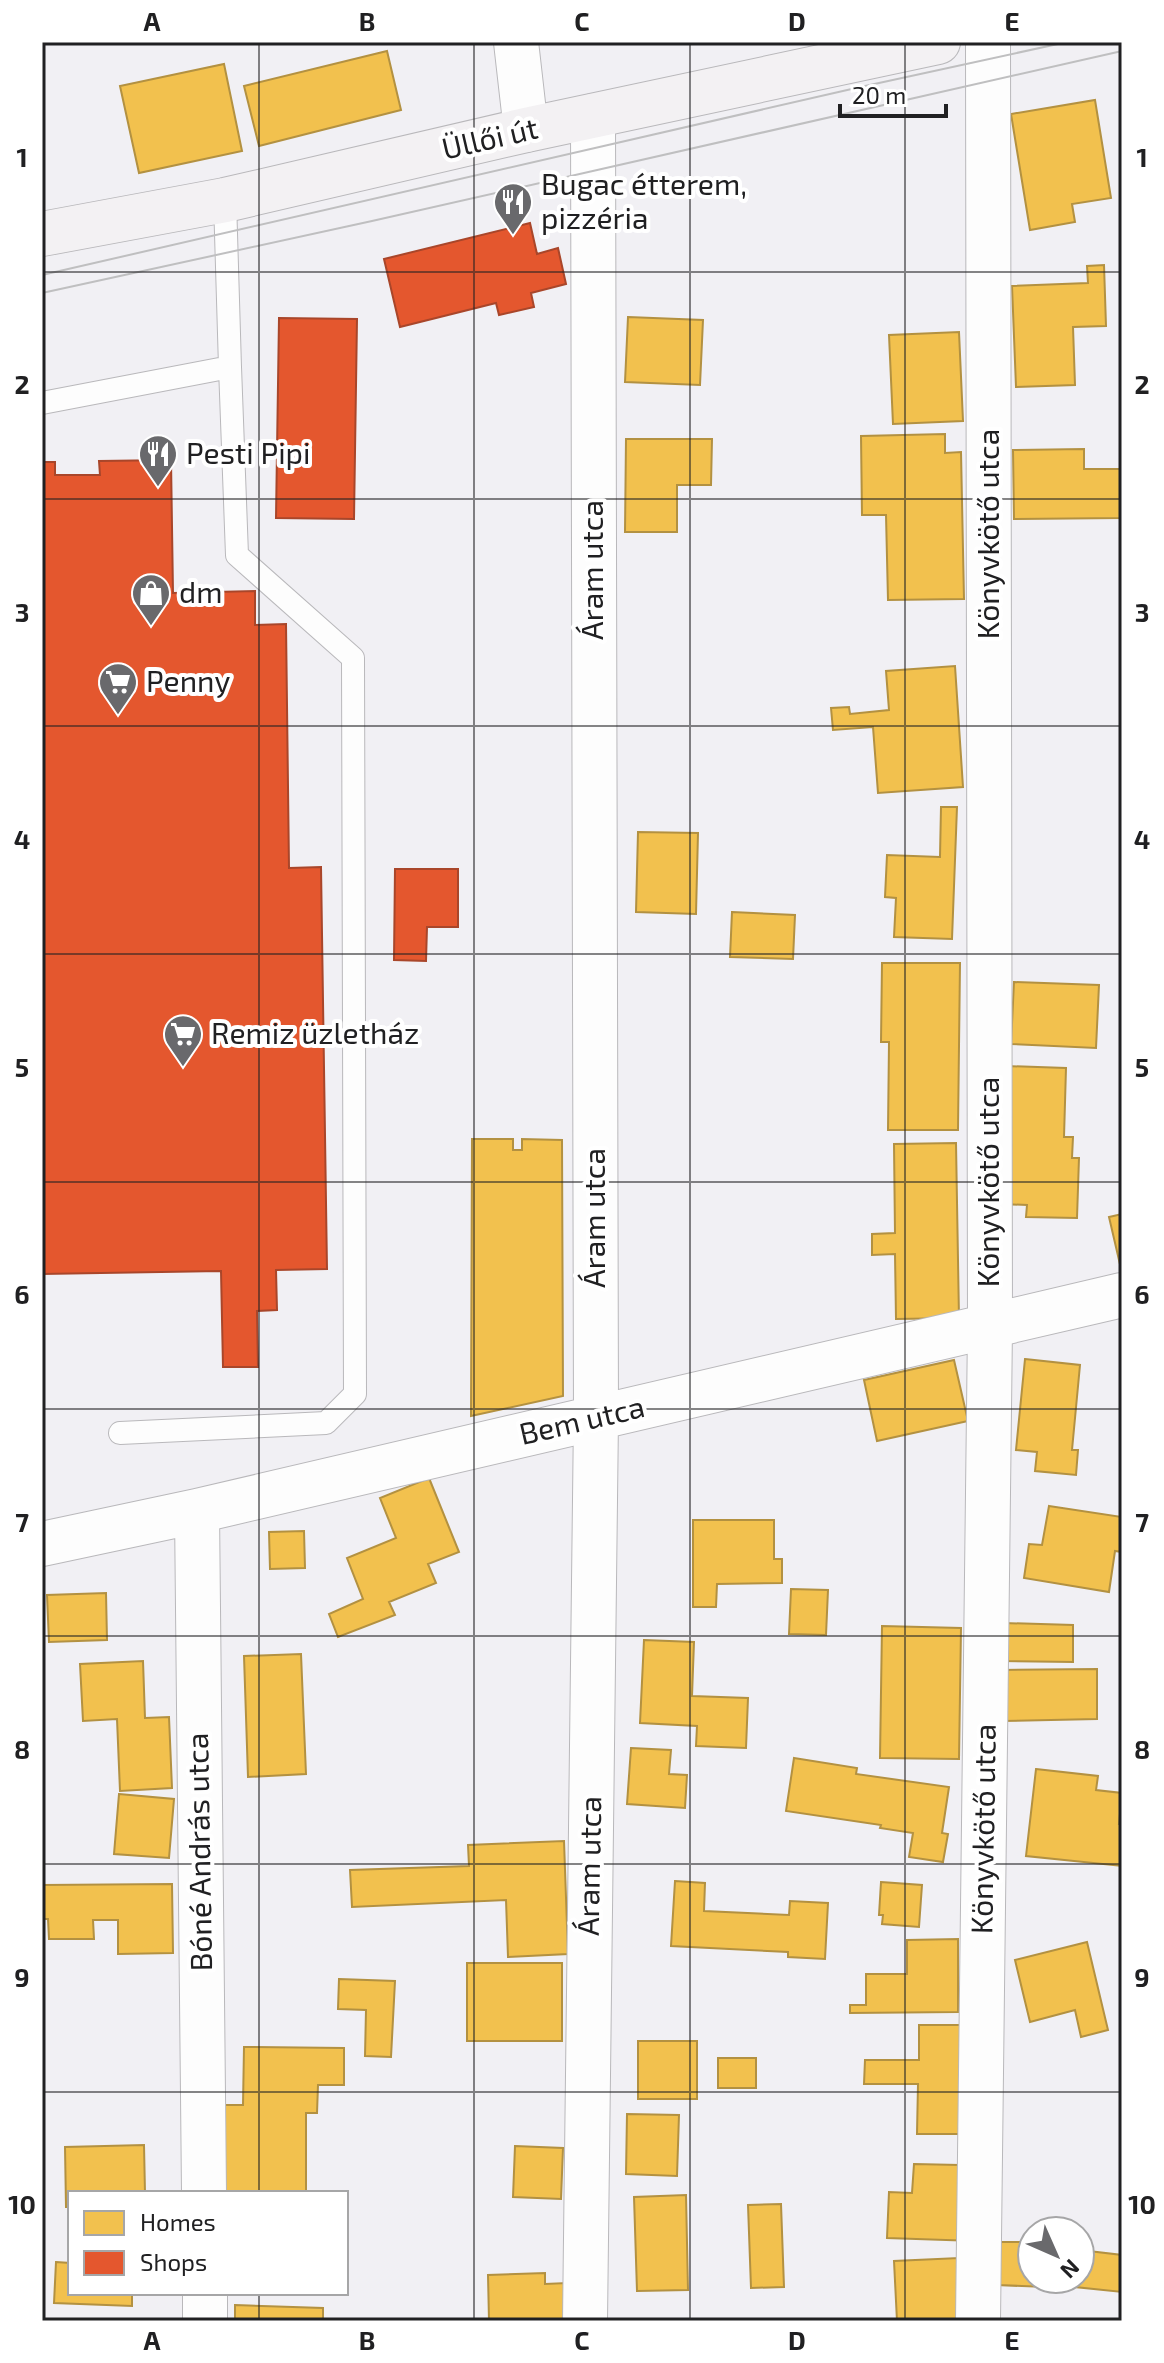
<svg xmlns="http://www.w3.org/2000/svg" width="1164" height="2363" font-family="'Exo 2',sans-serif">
<rect width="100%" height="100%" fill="#f1f0f4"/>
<path fill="#f2c14e" stroke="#b39141" stroke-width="2" d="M387 51 401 110 259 146 244 86Z
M224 64 242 151 139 173 120 86Z
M1095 100 1111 198 1072 204 1075 222 1030 230 1011 114Z
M1104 265 1106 326 1073 327 1075 385 1016 387 1012 286 1088 283 1087 266Z
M628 317 703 320 700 385 625 382Z
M959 332 963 421 893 424 889 335Z
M945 434V453L961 452 964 599 888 600 886 515H862L861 436Z
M626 439H712L711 485H677V532H625Z
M1084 449V469H1122V518L1014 519 1013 450Z
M955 666 963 787 878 793 873 727 833 730 831 708 849 707 850 714 889 710 886 671Z
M941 807H957L952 939 894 937 896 898 885 897 887 855 940 857Z
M638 832 698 833 696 914 636 912Z
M732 912 795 915 793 959 730 957Z
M882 963H960L958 1130H888L889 1042H881Z
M1014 982 1099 985 1096 1048 1011 1044Z
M1006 1066 1066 1068 1064 1137H1073L1072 1158H1079L1077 1218 1026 1217 1027 1205 1002 1204Z
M472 1139H513V1150H522V1139L562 1140 563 1396 471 1416Z
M956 1143 959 1318 896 1319 895 1254 872 1255V1234L895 1233 894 1144Z
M1122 1214V1273L1109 1217Z
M1025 1359 1080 1365 1072 1450H1078L1076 1475 1035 1471 1037 1452 1016 1450Z
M954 1360 968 1421 877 1441 864 1380Z
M429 1478 459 1552 428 1564 436 1583 389 1602 395 1615 338 1637 329 1614 363 1599 347 1558 396 1538 380 1498Z
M1049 1506 1122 1517V1552L1115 1551 1109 1592 1024 1578 1029 1544 1042 1545Z
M693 1520H774V1559H782V1583L717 1584 716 1607H693Z
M304 1531 305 1568 270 1569 269 1532Z
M791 1589 828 1590 826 1635 789 1634Z
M106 1593 107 1640 49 1642 47 1595Z
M1003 1623 1073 1625V1662L1002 1661Z
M882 1626 961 1628 959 1759 880 1758Z
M644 1640 694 1642 692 1696 748 1698 746 1748 696 1746 697 1726 640 1723Z
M301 1654 306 1774 248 1777 244 1656Z
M143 1661 145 1718 169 1717 172 1788 120 1791 117 1719 83 1721 80 1664Z
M1097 1669V1719L1002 1721 1001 1670Z
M631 1748 671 1750 669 1774 687 1775 685 1808 627 1804Z
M794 1758 857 1768 856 1774 949 1787 942 1833 948 1834 943 1862 909 1857 913 1833 880 1828 881 1825 786 1811Z
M1036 1769 1098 1776 1096 1790 1122 1793 1119 1824H1122V1866L1026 1856Z
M119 1794 174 1799 169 1858 114 1854Z
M564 1841 568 1954 508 1957 506 1900 352 1907 350 1870 469 1866 468 1845Z
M675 1881 705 1883 704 1911 789 1915 790 1901 828 1903 825 1959 788 1957V1952L671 1946Z
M881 1882 922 1885 919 1927 882 1924 883 1915H879Z
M172 1884 173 1953 118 1954V1920H93L94 1939H49L48 1919H42V1885Z
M958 1939V2012L850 2013V2005H866V1974H907V1940Z
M1087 1942 1108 2030 1081 2037 1075 2010 1030 2022 1015 1960Z
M467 1963H562V2041H467Z
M339 1979 395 1981 391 2057 365 2056 366 2010 338 2009Z
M919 2025H963L961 2134H917L918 2084H864L865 2060H919Z
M638 2041H697V2099H638Z
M244 2047 344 2048V2085H318L317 2113H306V2191H222V2105H243Z
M718 2058H756V2088H718Z
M627 2114 679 2115 677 2176 626 2174Z
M144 2145 145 2193H70V2207H66L65 2147Z
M515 2146 563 2148 561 2199 513 2197Z
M914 2164 959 2165 975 2241 887 2238 889 2192 912 2193Z
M686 2195 688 2290 637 2291 634 2197Z
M781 2204 784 2287 751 2288 748 2205Z
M999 2242H1032V2279H1069V2288L997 2285Z
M1080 2250 1122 2255V2292L1075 2287 1076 2279H1080Z
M959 2258 962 2321H897L894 2261Z
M56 2262 70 2263V2293H132V2306L54 2303Z
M545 2273V2284L567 2283 568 2321H489L488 2275Z
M235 2305 323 2308V2321H235Z"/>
<path fill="#e4572e" stroke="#a9462a" stroke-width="2" d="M530 223 537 254 558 248 566 284 531 293 534 307 499 315 496 303 400 327 384 259Z
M279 318 357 319 354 519 276 518Z
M171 460 173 593 255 591V625L286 624 289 868 321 867 327 1269 276 1270 277 1310 257 1311 258 1367H223L221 1271 42 1274V462H55V475H100L99 461Z
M395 869H458V927H427L426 961 394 960Z"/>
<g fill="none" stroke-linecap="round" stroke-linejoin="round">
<g stroke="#b9b8bb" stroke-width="24">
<path id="service" d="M42 403 230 367 225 200
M120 1433 326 1423 355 1394 353 658 237 555 230 367"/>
</g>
<g stroke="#b9b8bb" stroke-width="46">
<path id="minor" d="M516 42 526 130
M197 1511 204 2193
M42 1544 197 1511 1122 1295
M205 2293V2321
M585 2321 596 1418 593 116
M978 2321 990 1327 988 42"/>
</g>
<g stroke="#b9b8bb" stroke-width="46">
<path id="secondary" d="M42 234 225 200 526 130 938 42"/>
</g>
<use href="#service" stroke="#fdfdfd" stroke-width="22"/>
<use href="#minor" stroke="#fdfdfd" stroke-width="44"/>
<use href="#secondary" stroke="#f3f1f3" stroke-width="44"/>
<path stroke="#bfbfc0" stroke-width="2" d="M42 275 856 88 1067 42
M42 293 372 221 1122 51"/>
</g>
<path fill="none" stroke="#202022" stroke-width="2" stroke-opacity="0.55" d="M259 42V2193M474 42V2321M690 42V2321M905 42V2321M42 272H1122M42 499H1122M42 726H1122M42 954H1122M42 1182H1122M42 1409H1122M42 1636H1122M42 1864H1122M42 2092H1122M259 2293V2321"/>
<defs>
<g id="restaurant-pin" transform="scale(2)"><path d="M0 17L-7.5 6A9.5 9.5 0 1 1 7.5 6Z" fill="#69696c" stroke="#fff"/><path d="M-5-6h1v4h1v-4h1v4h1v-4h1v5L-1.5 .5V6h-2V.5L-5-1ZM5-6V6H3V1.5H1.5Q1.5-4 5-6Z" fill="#fff"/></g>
<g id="shop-pin" transform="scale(2)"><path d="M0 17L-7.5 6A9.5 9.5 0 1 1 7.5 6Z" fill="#69696c" stroke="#fff"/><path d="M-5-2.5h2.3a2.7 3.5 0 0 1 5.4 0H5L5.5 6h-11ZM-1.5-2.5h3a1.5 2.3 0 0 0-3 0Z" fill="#fff"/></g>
<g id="supermarket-pin" transform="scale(2)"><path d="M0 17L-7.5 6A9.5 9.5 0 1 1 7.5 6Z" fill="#69696c" stroke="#fff"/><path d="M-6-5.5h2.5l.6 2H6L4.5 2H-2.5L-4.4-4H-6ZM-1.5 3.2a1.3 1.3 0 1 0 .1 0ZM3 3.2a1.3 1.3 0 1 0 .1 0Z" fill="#fff"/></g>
</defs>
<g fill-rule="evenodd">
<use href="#restaurant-pin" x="513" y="202"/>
<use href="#restaurant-pin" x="158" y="454"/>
<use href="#shop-pin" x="151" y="593"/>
<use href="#supermarket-pin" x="118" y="682"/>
<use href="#supermarket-pin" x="183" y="1034"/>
</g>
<g text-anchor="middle" stroke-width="8" stroke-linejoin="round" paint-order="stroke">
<g font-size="30" fill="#202022" stroke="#fff">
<text transform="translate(490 139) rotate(-13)" y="10">Üllői út</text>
<text transform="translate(989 534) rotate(-90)" y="10">Könyvkötő utca</text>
<text transform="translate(593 570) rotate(-90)" y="10">Áram utca</text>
<text transform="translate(989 1182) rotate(-90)" y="10">Könyvkötő utca</text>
<text transform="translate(595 1218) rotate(-90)" y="10">Áram utca</text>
<text transform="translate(582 1421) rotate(-13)" y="10">Bem utca</text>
<text transform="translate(984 1829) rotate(-89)" y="10">Könyvkötő utca</text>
<text transform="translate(200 1852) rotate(-91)" y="10">Bóné András utca</text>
<text transform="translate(590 1866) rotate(-89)" y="10">Áram utca</text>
</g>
<g font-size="30" fill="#202022" stroke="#fff" text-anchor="start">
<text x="541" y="195">Bugac étterem,<tspan x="541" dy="34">pizzéria</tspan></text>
<text x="186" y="464">Pesti Pipi</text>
<text x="179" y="603">dm</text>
<text x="146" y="692">Penny</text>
<text x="211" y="1044">Remiz üzletház</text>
</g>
</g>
<rect width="1164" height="2363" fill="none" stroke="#ffffff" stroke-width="88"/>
<rect x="68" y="2191" width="280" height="104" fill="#ffffff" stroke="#a6a6a7" stroke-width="2"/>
<rect x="84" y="2211" width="40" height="24" fill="#f2c14e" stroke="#a6a6a7" stroke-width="2"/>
<text x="140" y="2231" font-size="24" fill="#202022">Homes</text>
<rect x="84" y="2251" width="40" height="24" fill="#e4572e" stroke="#a6a6a7" stroke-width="2"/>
<text x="140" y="2271" font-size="24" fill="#202022">Shops</text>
<g transform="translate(1056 2255) rotate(135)"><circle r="38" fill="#ffffff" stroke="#a6a6a7" stroke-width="2"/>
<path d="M0-6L14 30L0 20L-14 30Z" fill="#69696c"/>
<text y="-12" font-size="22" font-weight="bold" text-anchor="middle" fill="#202022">N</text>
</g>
<path d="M840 104v12h106v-12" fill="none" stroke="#202022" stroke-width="4"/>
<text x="852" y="104" font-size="24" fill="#202022" stroke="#ffffff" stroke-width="6" paint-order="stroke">20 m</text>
<rect x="44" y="44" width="1076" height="2275" fill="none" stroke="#202022" stroke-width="3"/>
<g font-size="26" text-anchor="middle" font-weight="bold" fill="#202022">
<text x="152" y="31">A</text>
<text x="367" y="31">B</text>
<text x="582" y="31">C</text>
<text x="797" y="31">D</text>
<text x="1012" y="31">E</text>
<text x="22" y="167">1</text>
<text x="1142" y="167">1</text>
<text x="22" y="394">2</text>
<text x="1142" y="394">2</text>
<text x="22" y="622">3</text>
<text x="1142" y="622">3</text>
<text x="22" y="849">4</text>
<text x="1142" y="849">4</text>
<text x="22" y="1077">5</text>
<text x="1142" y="1077">5</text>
<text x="22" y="1304">6</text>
<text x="1142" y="1304">6</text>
<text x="22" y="1532">7</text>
<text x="1142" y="1532">7</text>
<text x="22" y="1759">8</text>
<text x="1142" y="1759">8</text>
<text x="22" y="1987">9</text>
<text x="1142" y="1987">9</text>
<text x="22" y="2214">10</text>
<text x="1142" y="2214">10</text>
<text x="152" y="2350">A</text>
<text x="367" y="2350">B</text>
<text x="582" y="2350">C</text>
<text x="797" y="2350">D</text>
<text x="1012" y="2350">E</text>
</g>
</svg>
